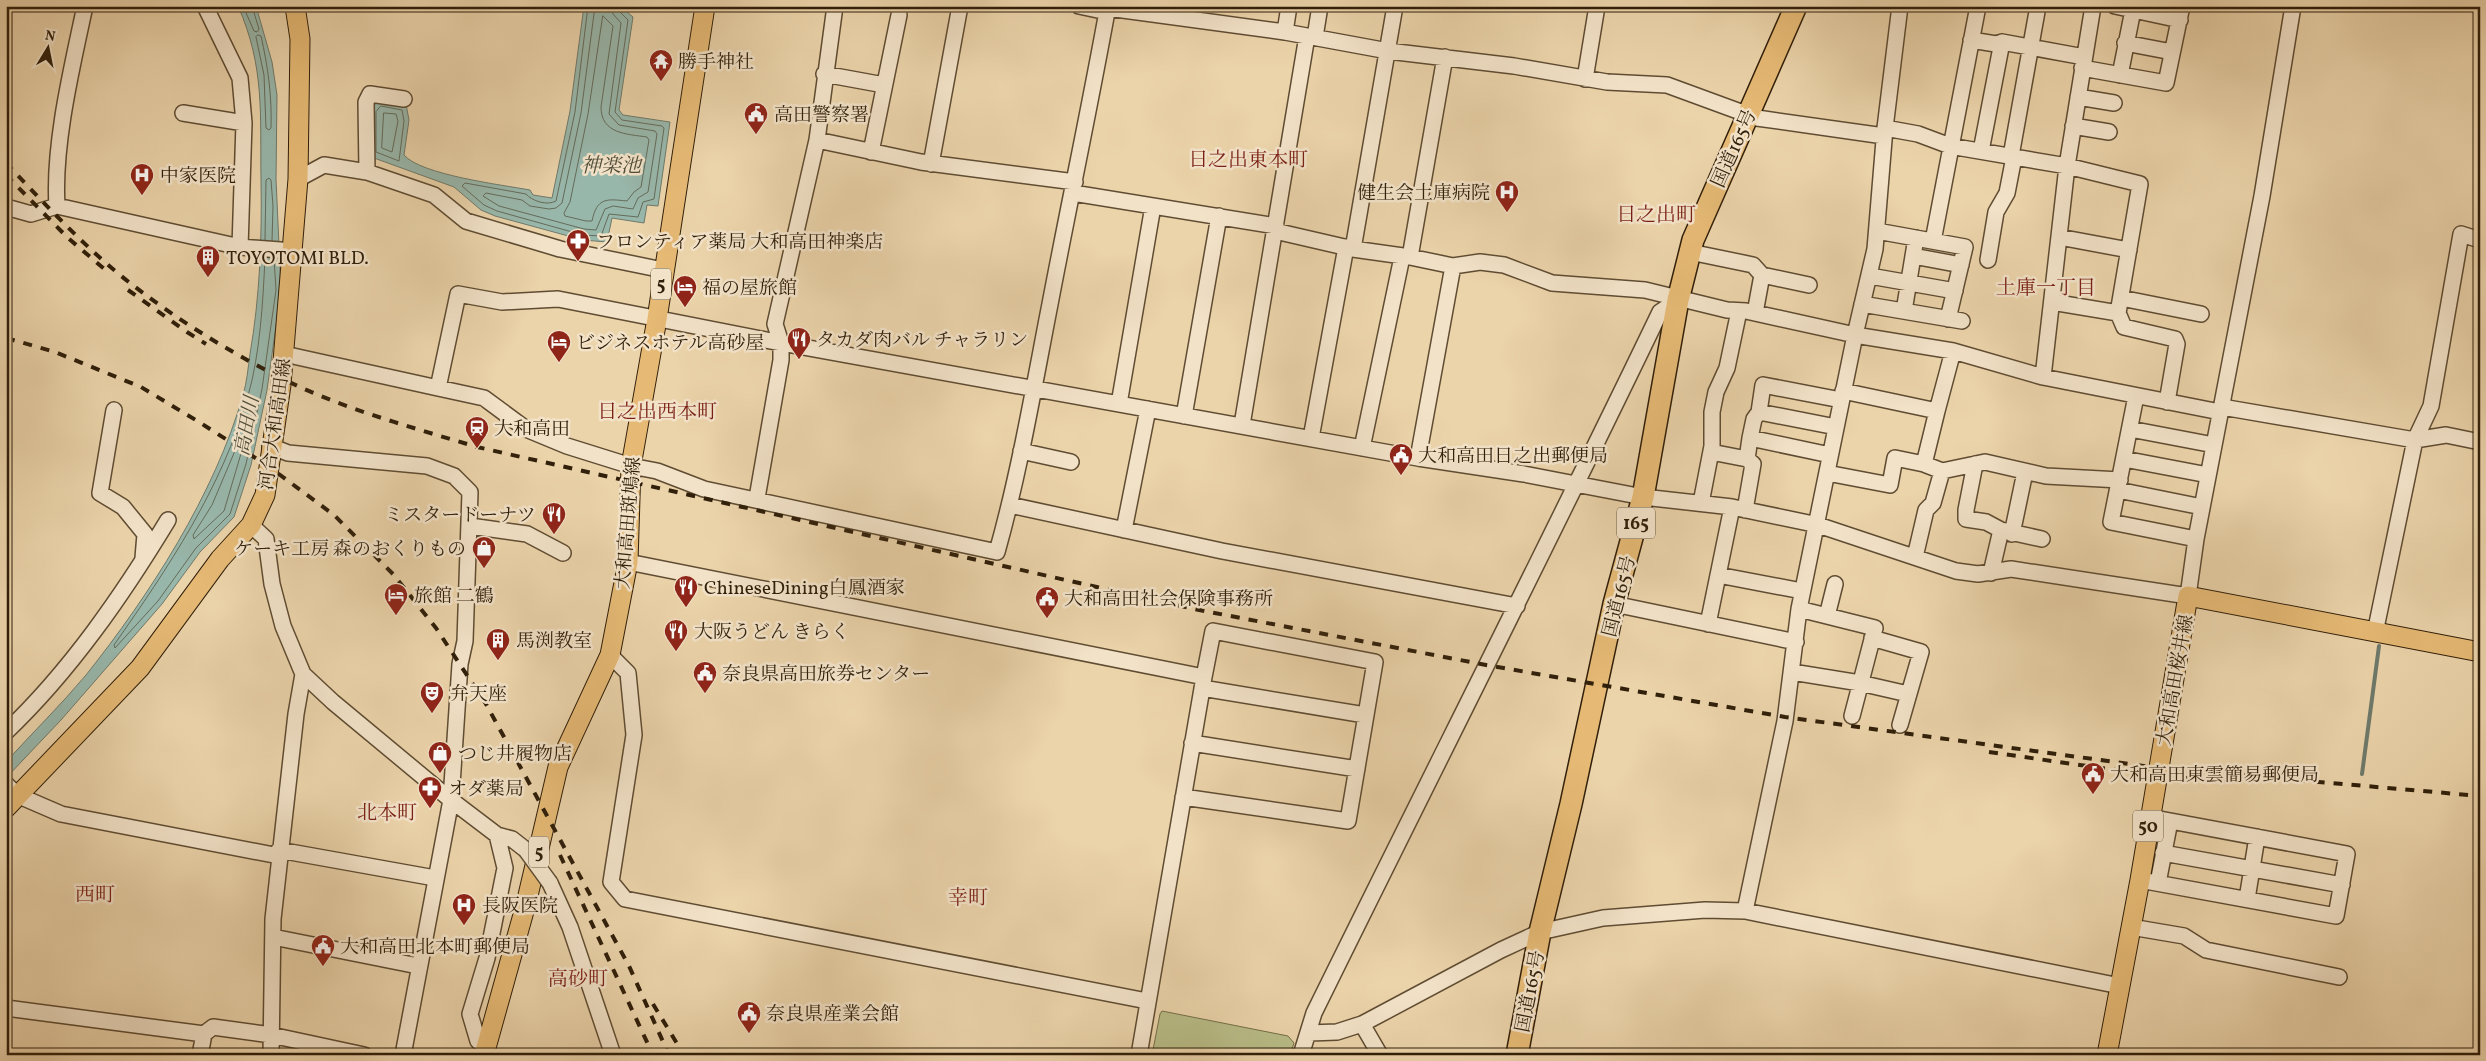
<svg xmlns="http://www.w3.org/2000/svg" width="2486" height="1061" font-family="Vollkorn,'Noto Serif JP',serif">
<rect width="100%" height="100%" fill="#ebd3aa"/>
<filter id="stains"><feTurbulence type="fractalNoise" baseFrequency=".004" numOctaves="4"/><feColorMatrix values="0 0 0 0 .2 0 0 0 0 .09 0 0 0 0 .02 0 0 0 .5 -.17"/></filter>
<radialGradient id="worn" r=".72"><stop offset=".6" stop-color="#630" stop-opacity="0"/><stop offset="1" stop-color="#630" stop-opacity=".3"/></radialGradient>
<path fill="#b8bc87" stroke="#746e48" d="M1162 1011 1288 1036 1294 1043 1290 1055H1152L1160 1014Z"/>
<path fill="#98b7ab" stroke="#6e7a6b" d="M238 6H256L272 62 277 95 276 179 281 290 267 390 251 465 234 517 200 552 162 604 61 720 6 778V762C32 733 61 705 86 675 149 596 215 494 243 395 247 382 248 368 250 354 260 296 262 238 261 179 260 115 265 67 238 6Z
M584 6H620L633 17 619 110 623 115 670 122 658 206 647 205 644 223 612 218 607 242 583 240 495 216 481 210 454 187 374 158 370 154 371 105H375L376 100 406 104 409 120 404 155C421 175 503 185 530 190L533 195 552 198 570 111Z"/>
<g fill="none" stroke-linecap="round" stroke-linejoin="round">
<path stroke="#646b5a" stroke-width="1" d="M243 6 254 31 257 32 259 29 252 6
M588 6 575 112 556 201C547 206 532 201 526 194L465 183 462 186 484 205 497 211 583 235 601 236 609 214 638 217 643 202 654 199 664 128 662 126 622 120 615 112 628 20 619 11 617 6
M595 6 581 113 562 203 556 208 549 209 530 206 522 200 486 193 483 196 499 206 584 229 596 230 605 209 613 206 633 209 638 198 648 192 657 134 655 131 619 125 609 114 621 23 613 14 611 6
M603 16 613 26 601 107C601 134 627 134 647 137L649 140 641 187 634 192 627 201C607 199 597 197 592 221H586L565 216 564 213 570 202 588 114Z
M258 35 261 36C268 67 272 96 271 128L269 130 266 128 264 75 256 37Z
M381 106 402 110 404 121 399 161 376 152V112Z
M384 113 396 114 398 121 392 152 382 148Z
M265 240 266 180 269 178 271 180 273 206 272 241
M265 258C263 302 260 354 248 396 222 488 168 568 114 645L115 648 158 601 196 548 230 514 246 464 262 389 276 290 274 258
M243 438 245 440 224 511 194 539 193 535 212 505 240 439Z"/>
<path stroke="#6e7a6b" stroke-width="4" d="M2362 774 2379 646"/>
<g stroke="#5f4c32" stroke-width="18">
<path id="minor" d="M85 6C72 67 53 145 57 206L240 247 294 251
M205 6 240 78 244 123 240 247
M1079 6 1107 12
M1108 6C1090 106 1069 204 1050 304 1034 386 1020 470 997 552L704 489 657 471 631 466 567 446 526 429 484 398 438 388 458 294 502 302 558 299 781 343 1418 458 1524 474 1643 497 1732 507 1818 525 1956 571 1978 574 2011 569 2188 596 2196 539 2262 196 2293 6
M2115 6 2180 20
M1108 8 1285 32 1388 51 1514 66 1607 82 1667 85 1757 118 1884 136
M1285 32 1289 6
M1315 37 1320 6
M1971 40 1996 44 2002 42 2084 57
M2125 43 2172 52
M2082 68 2166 83 2182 6
M824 74 884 85
M2120 75 2133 10
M1585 79 1597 6
M2078 97 2114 103
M404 99 370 94 366 102 367 172 434 195 466 221 560 249 663 270
M183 113 244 123
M2073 126 2109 132
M1885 128 1918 134 1950 146 2067 166 2140 184 2118 313 2124 327 2175 339 2177 344 2167 402
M817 140 921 162 1075 182
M1981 151 2002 42
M871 152 899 15
M2011 156 2038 6
M931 164 960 6
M298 179 324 165 367 172
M1073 193 1276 226
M6 207 31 214 57 206
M1275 231 1353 249 1410 257 1453 266 1480 262 1504 265 1552 283 1645 290 1727 310 1746 311 1855 335 1953 351 2043 377 2220 412
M1877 231 1965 247 1948 319
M2059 237 2129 250
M1933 241 1978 6
M1353 249 1395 6
M1690 252 1753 265 1762 275 1755 313
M1913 256 1961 265
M1410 257 1445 57
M1988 260 1996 212 2007 193 2014 157
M1762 275 1809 285
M1870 276 1955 291
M2121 298 2201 314
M2052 302 2118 313
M1862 304 1962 321
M1904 311 1916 238
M284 354 438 388
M2043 377 2067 166 2093 6
M1843 391 1937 411 1924 464
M2136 396 2111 522 2196 539
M1119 404 1153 206
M2222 407 2415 440 2446 435 2480 442
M114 410 100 493 123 507 145 534 143 558
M1937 411 1953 351
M1759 412 1836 427
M1184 416 1219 216
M1242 425 1307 36
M2130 429 2214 445
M1311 438 1346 247
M270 446 288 453 427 466 454 476 470 492 465 641 460 664 451 800 403 1055
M1362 448 1402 257
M1021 451 1071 462
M1711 452 1747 459
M1830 455 1750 438 1754 419 1759 412 1763 385 1841 400
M1418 458 1453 266
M2124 459 2208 475
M1975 464 1966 510V519L1986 522 2001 530
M1827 473 1890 485 1895 458 1924 464 1942 471 1985 462 2046 476 2120 480
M2118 490 2202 507
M757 498 781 360V343L775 324 817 140 835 6
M1701 503 1712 446V412L1716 392 1727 368 1739 311
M1010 505 1222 551 1517 606
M1745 510 1753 464 1747 459 1750 438
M251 525 266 539 272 584 283 626 303 674 333 702 451 800 497 835 512 839 526 850
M470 526 527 534 563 553
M1124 530 1148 409
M2012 534 2025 472
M1915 557 1926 510 1933 503 1942 471
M628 562 1204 677 1139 1055
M1991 573 2001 530 2042 539
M1718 575 1802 591
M1614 604 1796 642
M1799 609 1875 628 1852 716
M1827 616 1835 584
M1708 624 1732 507
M2375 633 2415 440 2431 406 2461 234 2480 240
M1872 638 1921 652 1900 725
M610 655 628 673 634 735 611 882 625 899 1147 1001
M1792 672 1860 683 1908 694
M1202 688 1365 715
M6 732C70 671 122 596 168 520
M1192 743 1357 769
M6 784 17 795 61 814 279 856
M1183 797 1348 821 1375 662 1213 631 1204 677
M279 850 435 878
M2163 853 2342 885
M2140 880 2336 916 2347 854 2149 817
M550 883 570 927 613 1055
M2158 883 2170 821
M2247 899 2257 837
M1745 911 1785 721 1799 609 1855 335 1875 249 1885 128 1900 6
M2131 927 2184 936 2206 950 2339 977
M273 937 418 966
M6 1008 204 1034
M1362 1024 1380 1055
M1309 1033 1337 1032 1362 1024 1501 950 1540 932 1603 918 1705 910 1745 911 2120 986
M486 1047 478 1041 470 1014 487 958 505 868 497 835
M200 1055 204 1034 213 1027 271 1035 364 1055
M271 1055 273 919 296 714 303 674
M1301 1055 1314 1013C1429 779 1547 547 1660 312L1678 300"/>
</g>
<g stroke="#301f0a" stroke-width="21">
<path id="major" d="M6 808 140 668 220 559 251 525 265 495 281 385 298 179 300 39 295 6
M484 1055 526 904 558 767 610 655 628 562 631 466 657 319 705 6
M2107 1055 2140 880 2188 596 2480 652"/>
</g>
<g stroke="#301f0a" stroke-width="24">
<path id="highway" d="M1517 1055 1540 932 1571 804 1614 604 1643 497 1678 300 1693 240 1796 6"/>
</g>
<use href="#minor" stroke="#f2e2c8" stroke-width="15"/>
<use href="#major" stroke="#e6ba75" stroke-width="19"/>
<use href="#highway" stroke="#e6ba75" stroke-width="21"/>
<path stroke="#301f0a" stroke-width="4" stroke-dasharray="9 9" stroke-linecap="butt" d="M6 163C45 204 89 252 134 286 179 321 230 352 281 378 343 409 411 427 477 447L1194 609 1486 665 1785 717 2159 768 2480 796
M6 175 68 238 109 273
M128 290 187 332 206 344
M6 338 55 352 141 387 199 422 268 466 334 515 393 574 436 628 486 704 629 966 669 1055
M1989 752 2157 776 2242 782
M560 855 653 1055
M653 1004 684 1055"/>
<g stroke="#5f4c32" stroke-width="18" stroke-linecap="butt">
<path id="minor-bridge" d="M526 850 550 883"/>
</g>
<use href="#minor-bridge" stroke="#f2e2c8" stroke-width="15"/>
</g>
<defs>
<g id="temple-pin" transform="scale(1.25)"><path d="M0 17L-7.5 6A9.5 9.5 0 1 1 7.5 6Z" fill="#8f2418" stroke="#f2e2c8"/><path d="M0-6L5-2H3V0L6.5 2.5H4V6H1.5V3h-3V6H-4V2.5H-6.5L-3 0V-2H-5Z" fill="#fff"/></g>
<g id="civic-pin" transform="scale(1.25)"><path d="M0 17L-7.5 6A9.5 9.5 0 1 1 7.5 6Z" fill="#8f2418" stroke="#f2e2c8"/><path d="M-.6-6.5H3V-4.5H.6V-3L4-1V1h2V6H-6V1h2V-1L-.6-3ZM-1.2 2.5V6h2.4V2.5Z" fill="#fff"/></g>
<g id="hospital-pin" transform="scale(1.25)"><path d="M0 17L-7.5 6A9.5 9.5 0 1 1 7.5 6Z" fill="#8f2418" stroke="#f2e2c8"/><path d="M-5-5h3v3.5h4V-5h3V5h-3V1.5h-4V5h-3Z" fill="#fff"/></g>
<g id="pharmacy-pin" transform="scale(1.25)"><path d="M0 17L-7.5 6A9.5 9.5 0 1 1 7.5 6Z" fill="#8f2418" stroke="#f2e2c8"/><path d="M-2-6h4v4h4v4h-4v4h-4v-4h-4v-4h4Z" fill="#fff"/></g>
<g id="building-pin" transform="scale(1.25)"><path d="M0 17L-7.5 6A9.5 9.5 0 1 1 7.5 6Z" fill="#8f2418" stroke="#f2e2c8"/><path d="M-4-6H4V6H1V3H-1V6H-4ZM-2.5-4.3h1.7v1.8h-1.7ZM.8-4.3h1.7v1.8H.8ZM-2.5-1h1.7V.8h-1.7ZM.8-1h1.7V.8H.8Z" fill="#fff"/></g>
<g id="hotel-pin" transform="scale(1.25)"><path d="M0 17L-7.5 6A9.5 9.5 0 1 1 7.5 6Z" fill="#8f2418" stroke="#f2e2c8"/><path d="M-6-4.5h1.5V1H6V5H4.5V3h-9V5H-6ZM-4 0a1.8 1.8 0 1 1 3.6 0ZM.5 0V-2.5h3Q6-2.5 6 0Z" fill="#fff"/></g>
<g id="restaurant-pin" transform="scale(1.25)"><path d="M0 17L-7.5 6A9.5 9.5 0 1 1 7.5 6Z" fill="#8f2418" stroke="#f2e2c8"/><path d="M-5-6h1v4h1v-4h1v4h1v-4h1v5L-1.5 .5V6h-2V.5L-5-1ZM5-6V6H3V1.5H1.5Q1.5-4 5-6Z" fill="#fff"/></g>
<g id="station-pin" transform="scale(1.25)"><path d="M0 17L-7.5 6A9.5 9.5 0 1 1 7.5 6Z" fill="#8f2418" stroke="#f2e2c8"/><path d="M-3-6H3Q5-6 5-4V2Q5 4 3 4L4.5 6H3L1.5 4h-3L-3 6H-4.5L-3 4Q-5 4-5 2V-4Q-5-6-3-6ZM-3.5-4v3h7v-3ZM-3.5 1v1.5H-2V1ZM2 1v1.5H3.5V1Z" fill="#fff"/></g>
<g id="shop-pin" transform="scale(1.25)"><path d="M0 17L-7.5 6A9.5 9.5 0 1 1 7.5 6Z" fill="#8f2418" stroke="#f2e2c8"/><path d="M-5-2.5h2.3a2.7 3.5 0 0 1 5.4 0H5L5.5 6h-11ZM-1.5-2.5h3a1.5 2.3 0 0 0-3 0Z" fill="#fff"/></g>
<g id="theatre-pin" transform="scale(1.25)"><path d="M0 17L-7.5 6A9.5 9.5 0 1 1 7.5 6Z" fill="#8f2418" stroke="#f2e2c8"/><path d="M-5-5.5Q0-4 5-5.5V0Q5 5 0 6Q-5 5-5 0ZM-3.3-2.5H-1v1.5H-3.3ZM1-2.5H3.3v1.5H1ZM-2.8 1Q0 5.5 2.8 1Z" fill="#fff"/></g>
</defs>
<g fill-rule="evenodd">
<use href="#temple-pin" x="661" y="61"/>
<use href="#civic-pin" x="756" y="114"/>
<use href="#hospital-pin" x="142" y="175"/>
<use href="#hospital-pin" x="1507" y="192"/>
<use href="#pharmacy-pin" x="578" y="241"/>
<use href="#building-pin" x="208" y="257"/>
<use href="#hotel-pin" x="685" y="287"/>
<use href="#restaurant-pin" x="799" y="339"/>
<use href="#hotel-pin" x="559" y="342"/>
<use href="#station-pin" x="477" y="428"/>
<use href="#civic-pin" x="1401" y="455"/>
<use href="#restaurant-pin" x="554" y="514"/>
<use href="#shop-pin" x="484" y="548"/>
<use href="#restaurant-pin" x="686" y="587"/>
<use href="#hotel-pin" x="396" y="595"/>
<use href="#civic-pin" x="1047" y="598"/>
<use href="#restaurant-pin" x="676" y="631"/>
<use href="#building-pin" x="498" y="640"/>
<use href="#civic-pin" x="705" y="673"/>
<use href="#theatre-pin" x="432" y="693"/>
<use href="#shop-pin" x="440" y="753"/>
<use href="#civic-pin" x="2093" y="774"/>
<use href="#pharmacy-pin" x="430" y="788"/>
<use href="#hospital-pin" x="464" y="905"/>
<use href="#civic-pin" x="323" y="946"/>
<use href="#civic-pin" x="749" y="1013"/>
</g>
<g text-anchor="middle" stroke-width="5" stroke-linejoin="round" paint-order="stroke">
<g fill="#f2e2c8" stroke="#6a5a43" stroke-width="1">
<rect x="651" y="268.5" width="20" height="31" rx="4"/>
<rect x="1617" y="507.5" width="38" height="31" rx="4"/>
<rect x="2133" y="810.5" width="30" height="31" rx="4"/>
<rect x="529" y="836.5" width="20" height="31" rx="4"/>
</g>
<g font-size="18" font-weight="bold" fill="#301f0a">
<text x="661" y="290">5</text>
<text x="1636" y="529">165</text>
<text x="2148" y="832">50</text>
<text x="539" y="858">5</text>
</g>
<g font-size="19" fill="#301f0a" stroke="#f2e2c8" text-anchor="start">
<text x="678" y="68">勝手神社</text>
<text x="774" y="121">高田警察署</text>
<text x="160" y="182">中家医院</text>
<text x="1490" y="199" text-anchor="end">健生会土庫病院</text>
<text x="596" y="248">フロンティア薬局 大和高田神楽店</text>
<text x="226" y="264">TOYOTOMI BLD.</text>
<text x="702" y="294">福の屋旅館</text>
<text x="816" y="346">タカダ肉バル チャラリン</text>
<text x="576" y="349">ビジネスホテル高砂屋</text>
<text x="494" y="435">大和高田</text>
<text x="1418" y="462">大和高田日之出郵便局</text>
<text x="536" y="521" text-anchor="end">ミスタードーナツ</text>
<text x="466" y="555" text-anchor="end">ケーキ工房 森のおくりもの</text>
<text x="704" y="594">ChineseDining白鳳酒家</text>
<text x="414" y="602">旅館 二鶴</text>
<text x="1064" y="605">大和高田社会保険事務所</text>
<text x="694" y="638">大阪うどん きらく</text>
<text x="516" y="647">馬渕教室</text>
<text x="722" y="680">奈良県高田旅券センター</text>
<text x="450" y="700">弁天座</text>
<text x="458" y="760">つじ井履物店</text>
<text x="2110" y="781">大和高田東雲簡易郵便局</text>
<text x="448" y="795">オダ薬局</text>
<text x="482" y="912">長阪医院</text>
<text x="340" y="953">大和高田北本町郵便局</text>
<text x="766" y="1020">奈良県産業会館</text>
</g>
<g font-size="19" fill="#301f0a" stroke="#f2e2c8">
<text transform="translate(1733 148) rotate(-66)" y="7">国道165号</text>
<text transform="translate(274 424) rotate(-82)" y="7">河合大和高田線</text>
<text transform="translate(627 523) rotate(-85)" y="7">大和高田斑鳩線</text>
<text transform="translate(1618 596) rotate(-76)" y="7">国道165号</text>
<text transform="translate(2174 680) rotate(-80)" y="7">大和高田桜井線</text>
<text transform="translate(1529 991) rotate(-79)" y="7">国道165号</text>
</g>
<g font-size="20" fill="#7a1f14" stroke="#f2e2c8">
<text x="1248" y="166">日之出東本町</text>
<text x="1656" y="221">日之出町</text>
<text x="2046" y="294">土庫一丁目</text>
<text x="657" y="418">日之出西本町</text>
<text x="387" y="819">北本町</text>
<text x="95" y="901">西町</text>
<text x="968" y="904">幸町</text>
<text x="578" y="985">高砂町</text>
</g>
<g font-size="20" font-style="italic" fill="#4f4d3a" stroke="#f2e2c8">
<text x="611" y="172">神楽池</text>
<text transform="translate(246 426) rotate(-80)" y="7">高田川</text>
</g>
</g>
<rect width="2486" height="1061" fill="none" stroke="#ebd3aa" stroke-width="25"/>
<rect x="8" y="8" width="2471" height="1046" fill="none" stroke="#301f0a" stroke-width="2.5"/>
<rect x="12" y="12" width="2461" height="1036" fill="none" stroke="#301f0a"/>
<g transform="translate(48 48) rotate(10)" stroke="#f2e2c8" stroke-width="4" paint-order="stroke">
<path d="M0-4L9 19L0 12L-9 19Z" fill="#301f0a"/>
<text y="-8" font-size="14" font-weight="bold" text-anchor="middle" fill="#301f0a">N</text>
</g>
<rect width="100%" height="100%" filter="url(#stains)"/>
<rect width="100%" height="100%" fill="url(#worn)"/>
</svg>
